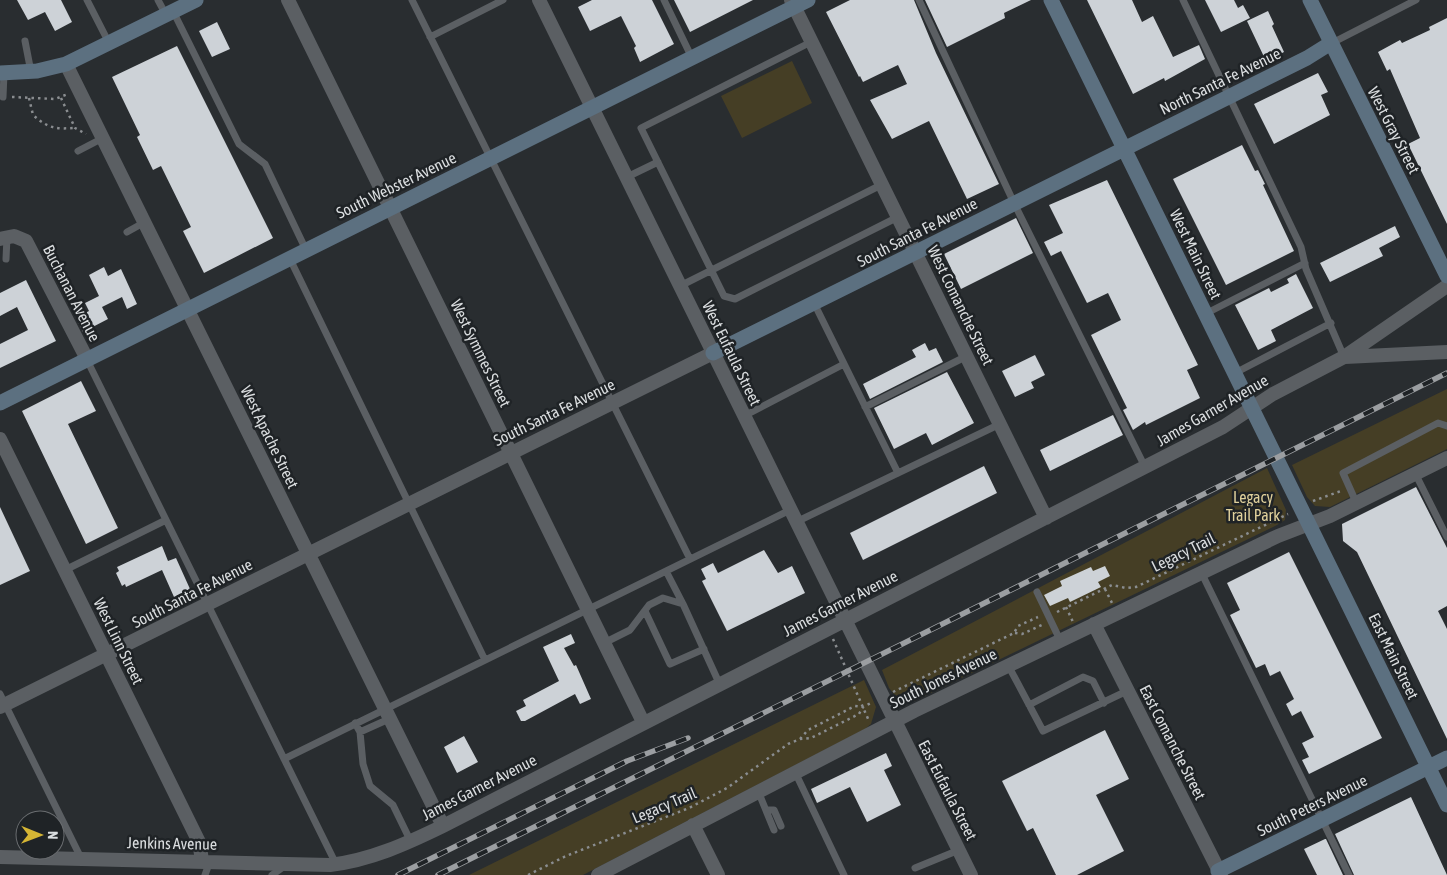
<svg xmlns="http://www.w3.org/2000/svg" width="1447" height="875" font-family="'Asap Condensed',sans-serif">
<rect width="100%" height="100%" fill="#292d30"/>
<path fill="#453e25" d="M792 61 812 103 742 138 721 96Z
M1447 389V449L1330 507 1315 506 1307 497 1292 465Z
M1267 468 1286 510 1285 520 1277 525 914 701 899 700 889 688 882 670Z
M864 680 876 707 871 724 865 729 583 875H469Z"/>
<path fill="#cdd2d7" d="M17 0H61L72 22 55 31 45 12 28 20Z
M592 0H652L674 44 640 62 634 48 636 46 621 16 590 31 578 7Z
M674 0H753L690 32Z
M850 0H914L936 53 999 184 967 199 929 121 892 139 870 100 907 84 898 65 863 82 860 76 859 77 826 12Z
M925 0H1031L1004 13 1005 18 947 47Z
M1087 0H1132L1142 22 1153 16 1173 57 1199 45 1205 59 1165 81 1164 78 1133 94Z
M1205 0H1234L1238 8 1243 5 1250 18 1221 32Z
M1268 11 1274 24 1272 26 1284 52 1266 61 1247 21Z
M1447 18V224L1408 144 1420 138 1390 69 1387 71 1378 52 1400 40 1402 43 1430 30 1429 27Z
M217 22 230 49 212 57 199 31Z
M177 46 273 238 204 273 183 231 191 227 161 166 153 170 137 137 140 135 112 77Z
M1318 73 1328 92 1321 95 1330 115 1274 144 1254 104Z
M1242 145 1255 171 1258 170 1265 184 1263 185 1294 251 1226 285 1173 179Z
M1107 180 1198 365 1187 370 1200 398 1146 425 1145 422 1133 430 1123 410 1127 408 1091 335 1121 320 1108 293 1087 303 1061 251 1051 256 1044 242 1063 233 1049 205Z
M1016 218 1033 253 961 289 944 254Z
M1395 226 1400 237 1379 248 1383 256 1330 282 1320 263Z
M104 267 108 276 121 269 137 304 127 309 122 297 102 307 108 319 83 332 76 318 89 311 85 303 99 296 89 275Z
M1296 274 1313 308 1271 330 1276 341 1258 350 1235 305 1269 288 1271 292 1289 283 1287 279Z
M26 280 56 341 0 368V344L28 330 17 307 0 316V293Z
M925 343 929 351 936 348 943 362 870 399 863 384 916 357 912 350Z
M1035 355 1045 375 1031 382 1034 388 1015 397 1002 371Z
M947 372 974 423 932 445 926 433 894 449 874 408Z
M81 381 96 411 68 424 118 528 86 544 22 411Z
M1113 415 1123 435 1050 471 1040 450Z
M984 466 997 493 863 560 850 533Z
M1416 487 1447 548V606L1438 611 1447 629V739L1357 552 1343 541 1342 524Z
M0 507 30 571 0 585Z
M162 546 168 561 176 558 190 589 174 597 162 570 126 587 125 584 122 586 116 573 119 571 117 567Z
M764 550 778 573 792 566 805 593 727 631 702 581 706 579 701 569 713 563 718 573Z
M1289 552 1382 738 1309 774 1302 760 1309 757 1302 743 1314 737 1301 711 1292 716 1286 704 1294 699 1280 671 1270 676 1265 664 1256 668 1230 615 1240 610 1227 583Z
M1105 566 1110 576 1098 582 1101 587 1070 602 1068 598 1050 606 1044 595 1062 586 1060 581 1091 567 1093 571Z
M571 634 575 643 564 648 574 666 576 665 591 699 580 704 575 694 525 721H521L516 711 526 706 523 700 559 681 543 647Z
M1105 730 1129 779 1096 795 1124 851 1077 875H1056L1033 828 1027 831 1002 781Z
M464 736 478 762 457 773 444 747Z
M886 753 892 766 884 770 901 805 867 822 850 787 817 803 811 789Z
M1411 797 1447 875H1354L1335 834Z
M1325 839H1326L1343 875H1317L1304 849Z"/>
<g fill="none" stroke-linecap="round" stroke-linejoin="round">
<path stroke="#8a8d90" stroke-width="2.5" stroke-dasharray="2.5 4" stroke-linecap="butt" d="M12 97 55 99 68 94
M29 98 33 115C49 129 55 129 75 128
M61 98 75 128 86 134
M1313 501 1341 491
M1105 589 1112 603
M1066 607 1073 622
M1057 612 1112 585 1126 588 1136 587 1288 514
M1015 633 1022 634 1042 625
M833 639 869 721
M893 692 1014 633 1018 626 1038 617
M800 739 808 730 855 706 863 707 873 702
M528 875 566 856 689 808 727 788 788 744 800 739 811 738 859 714 863 707"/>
<path stroke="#5b5f63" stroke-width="7" d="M87 0 109 43
M158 0 166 15
M412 0 690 559
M664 0 692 58
M919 0 1014 203 1145 467
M1183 0 1301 247 1306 269 1344 357
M173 11 239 144 265 164 306 250
M430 37 503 0
M25 41 31 72
M811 42 641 128 724 296 735 299 898 217
M1332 43 1416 0
M3 97 4 73
M78 151 103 138
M627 177 658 162
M127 232 145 222
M6 259 7 237
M290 259 485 660
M680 286 881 185
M814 303 898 473
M1205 314 1305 263
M87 360 336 864
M1235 373 1331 323
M865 407 967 356
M744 416 844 364
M1415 473 1447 537
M1356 502 1343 473 1438 423 1447 426
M796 522 1000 424
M65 570 166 520
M666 571 683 604
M1202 574 1349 875
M1037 592 1060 640
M645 611 670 664 704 649
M604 643 630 630 649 605 663 598 683 604 720 685
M1008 665 1043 731 1127 691
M0 694 81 858
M1029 705 1083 677 1093 681 1104 703
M355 723 360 732 363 764 370 786 393 805 411 842
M360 732 389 719
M284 759 790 510
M795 772 844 875
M758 791 774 830
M767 810H774L781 826
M915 868 959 850
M205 875 210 861
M272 875 286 865"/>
<path stroke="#5b5f63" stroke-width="14" d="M288 0 643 722
M539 0 971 875
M791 0 1046 518
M66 64 443 826
M0 239 14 236 26 241 87 359
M1345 357 1447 352
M0 439 199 842 202 860
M1094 624 1221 875
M0 707 713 353
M693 825 718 875
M0 857 330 865C371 860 406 844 443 826L1223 427 1273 394 1344 357 1447 286
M598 875 914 711 1278 536 1330 516 1447 458"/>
<path stroke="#5c7080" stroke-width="15" d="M1051 0 1447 805
M1310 0 1447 276
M0 73 37 71 66 64 196 0
M713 353 1307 58 1331 43
M0 403 808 0
M1218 871 1447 758"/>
<g stroke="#9b9ea1" stroke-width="5.5">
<path id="rail" d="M398 875 627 761 688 738
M438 875 1447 373"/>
</g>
<use href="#rail" stroke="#1f2326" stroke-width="4" stroke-dasharray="11" stroke-linecap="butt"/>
</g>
<g text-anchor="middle" stroke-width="5" stroke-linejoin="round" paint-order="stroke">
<g font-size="16" fill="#dadddf" stroke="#1f2326">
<text transform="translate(1220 81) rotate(-26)" y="6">North Santa Fe Avenue</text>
<text transform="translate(1394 130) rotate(63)" y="6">West Gray Street</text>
<text transform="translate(396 185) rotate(-26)" y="6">South Webster Avenue</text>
<text transform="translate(917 232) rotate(-27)" y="6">South Santa Fe Avenue</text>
<text transform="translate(1196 254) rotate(64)" y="6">West Main Street</text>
<text transform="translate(72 293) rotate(63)" y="6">Buchanan Avenue</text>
<text transform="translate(961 305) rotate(64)" y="6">West Comanche Street</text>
<text transform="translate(481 353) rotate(64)" y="6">West Symmes Street</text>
<text transform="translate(732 353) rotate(64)" y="6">West Eufaula Street</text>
<text transform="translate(1212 410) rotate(-30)" y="6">James Garner Avenue</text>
<text transform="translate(554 412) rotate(-26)" y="6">South Santa Fe Avenue</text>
<text transform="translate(270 437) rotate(64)" y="6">West Apache Street</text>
<text transform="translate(1183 552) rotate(-26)" y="6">Legacy Trail</text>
<text transform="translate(192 593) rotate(-27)" y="6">South Santa Fe Avenue</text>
<text transform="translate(840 603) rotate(-27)" y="6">James Garner Avenue</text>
<text transform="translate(119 641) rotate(64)" y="6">West Linn Street</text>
<text transform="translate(1394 656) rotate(64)" y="6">East Main Street</text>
<text transform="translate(943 678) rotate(-26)" y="6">South Jones Avenue</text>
<text transform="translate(1173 742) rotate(63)" y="6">East Comanche Street</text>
<text transform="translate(479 787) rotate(-27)" y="6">James Garner Avenue</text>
<text transform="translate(948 790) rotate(63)" y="6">East Eufaula Street</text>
<text transform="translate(664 805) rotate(-23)" y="6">Legacy Trail</text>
<text transform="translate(1312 805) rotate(-26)" y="6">South Peters Avenue</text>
<text transform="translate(172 843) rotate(1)" y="6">Jenkins Avenue</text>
</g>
<g font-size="16" fill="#e0d19c" stroke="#1f2326">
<text x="1253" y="503">Legacy<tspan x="1253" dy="18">Trail Park</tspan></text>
</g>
</g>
<g transform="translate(40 835) rotate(91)"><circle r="24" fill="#1f2326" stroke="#6a6d70"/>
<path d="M0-4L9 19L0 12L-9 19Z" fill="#d5b534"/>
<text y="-8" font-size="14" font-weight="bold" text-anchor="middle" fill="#dadddf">N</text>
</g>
</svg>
